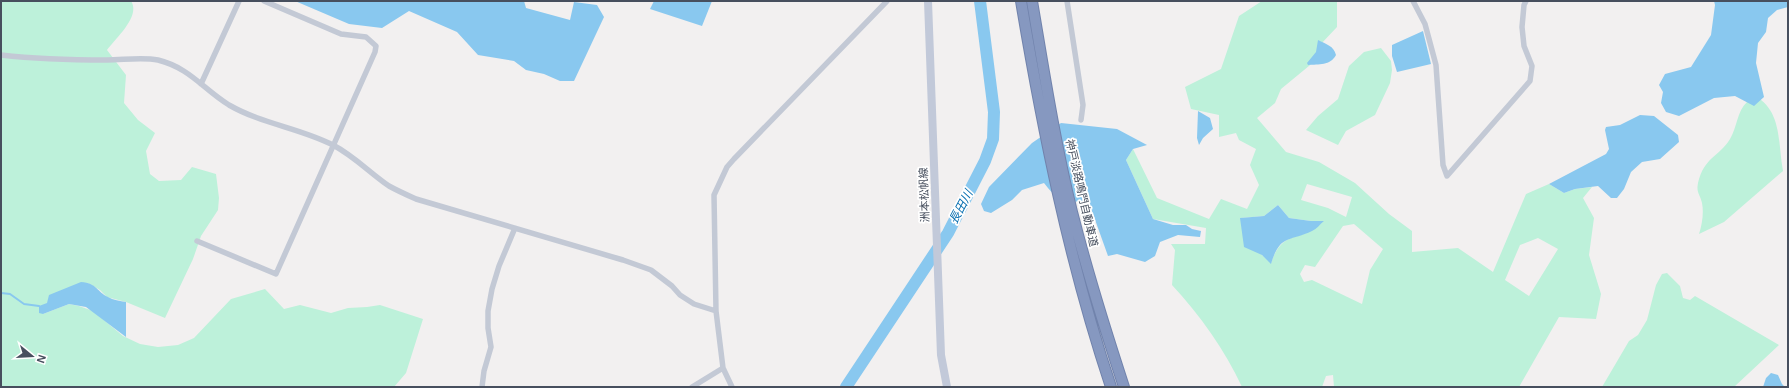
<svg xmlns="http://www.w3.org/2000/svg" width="1789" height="388" font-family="Helvetica,'Noto Sans JP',sans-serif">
<rect width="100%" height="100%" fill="#f2f0f0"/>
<path fill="#bdf1da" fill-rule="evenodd" d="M1 1H131C141 16 116 38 107 50L126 75 124 103 138 120 155 133 146 151 150 174 159 181 181 180 192 167 216 174 219 198 218 210 201 236 193 259 165 318 126 302 107 297 100 290 88 283 49 300 43 314 69 304 79 306 93 311 123 336 140 344 158 347 178 345 194 338 231 299 265 289 284 309 300 305 331 313 348 308 367 307 380 305 423 319 406 373 394 387H1Z
M1262 1H1337V27L1320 45 1315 61 1281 89 1275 103 1257 118 1286 152 1319 162 1355 183 1389 214 1412 231V252L1458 248 1493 272 1526 194 1549 184 1564 193 1575 189 1592 187 1583 198 1594 218 1589 255 1601 294 1596 319 1559 317 1519 387H1334L1333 375 1326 376 1322 387H1242C1225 350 1200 315 1172 285L1175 250 1171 244H1205L1206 228 1153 219 1126 160 1133 149 1157 198 1209 219 1221 199 1247 209 1259 185 1250 165 1256 149 1239 140 1236 133 1219 137V115L1191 109 1185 87 1221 69 1239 16ZM1307 184 1352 197 1346 217 1328 208 1301 200ZM1278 205 1289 218 1311 221H1323C1302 244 1283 227 1271 263L1262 255 1241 218 1264 216ZM1354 224 1383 249 1370 270 1362 304 1312 280 1304 282 1300 274 1305 265 1315 267 1343 226ZM1538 238 1558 249 1529 296 1505 280 1520 245Z
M1381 48 1391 61 1392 70 1390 83 1375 115 1346 131 1338 145 1306 130 1318 116 1338 99 1349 66 1364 52Z
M1758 98C1782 113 1778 145 1783 171L1724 222 1699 234C1702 225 1704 213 1702 203 1700 194 1696 193 1698 183 1704 157 1719 157 1730 139 1737 128 1737 111 1747 102 1750 99 1753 98 1758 98Z
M1667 273 1680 286 1683 298 1690 300 1695 296 1779 345 1734 387H1602L1629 341 1638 335 1647 320 1656 285 1662 274Z"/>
<path fill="#89c8ef" d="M295 1H524L526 8 570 20 574 2 597 5 604 17 574 81H560L544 74 526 70 514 61 478 55 457 32 409 11 382 28 349 24Z
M654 1H712L702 26 650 9Z
M1714 1H1788V7L1777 10 1768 18 1766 32 1758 43 1756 63 1764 97 1754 106 1735 96 1714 98 1679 116 1666 112 1661 103 1663 92 1659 85 1665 74 1691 67 1711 35 1715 5Z
M1423 31 1431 64 1397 72 1392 56V45Z
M1318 40C1326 44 1334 46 1336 55 1330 66 1319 64 1308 65L1307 63 1316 52Z
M1198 111 1210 118 1213 129 1203 138 1199 145 1197 138Z
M1640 115 1654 116 1678 135 1679 142 1660 159 1642 162 1631 172 1624 189 1617 198H1611L1598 186 1575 189 1564 193 1549 184 1606 154 1609 149 1605 130 1606 127 1620 125Z
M1061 123 1117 129 1147 145 1133 149 1126 160 1153 219 1173 225H1186L1192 229 1201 231 1200 237 1178 235 1160 242 1155 256 1145 262 1117 254 1108 256 1088 200C1063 204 1060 203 1044 183L1022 190 1012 200 991 213 984 211 981 204 989 187 1032 143Z
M1278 205 1289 218 1311 221H1324C1320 224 1317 229 1312 231 1289 242 1280 234 1271 264L1262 255 1244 247 1240 218 1264 216Z
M81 282C97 283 97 292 108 297 113 300 120 301 126 302V337L86 307 69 304 43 314 39 313V306L47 303 49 295Z
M1771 373 1778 375 1782 384 1785 387H1763L1766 378Z"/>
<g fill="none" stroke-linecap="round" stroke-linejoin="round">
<path stroke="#89c8ef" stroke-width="2" d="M1 293 10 294 24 304 39 306"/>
<path stroke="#89c8ef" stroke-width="12" d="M846 387 948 233 985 161 993 139 994 112 980 1"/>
<g stroke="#7183ac" stroke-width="12">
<path id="motorway" d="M1021 1C1043 132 1069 261 1111 387
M1032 1C1044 72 1055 143 1072 212 1087 271 1105 329 1124 387"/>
</g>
<path stroke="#c3c9d5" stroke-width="5.5" d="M1067 1 1083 105 1081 120
M1413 1 1425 24 1436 65 1443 165 1447 176 1530 81 1532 66 1524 46 1522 27 1524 5 1526 1
M1 55C36 59 72 60 107 60 123 60 142 57 158 60 190 68 203 89 229 105 262 124 300 128 333 145 354 156 370 173 389 186 398 191 407 195 416 199L623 260 651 270 672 286 680 295 694 304 716 311
M201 84 239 1
M197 241 276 274 375 52 376 46 366 37 341 34 264 1
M482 387 484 371 491 347 488 328V311L492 289 499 266 515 228
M692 387 723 368
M732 387 723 368 716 311 714 195 727 167 734 159 887 1"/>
<path stroke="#c2c9d9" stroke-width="8" d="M928 1 941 355 947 387"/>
<use href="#motorway" stroke="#8698c0" stroke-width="10"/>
</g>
<g text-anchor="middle" stroke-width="3.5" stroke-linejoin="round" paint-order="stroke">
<g font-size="11" fill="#474f5e" stroke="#fff">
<text transform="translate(1082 193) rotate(77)" y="4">神戸淡路鳴門自動車道</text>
<text transform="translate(924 195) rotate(-92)" y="4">洲本松帆線</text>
</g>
<g font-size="12" font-style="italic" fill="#086fb0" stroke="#fff">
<text transform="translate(961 207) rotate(-62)" y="4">長田川</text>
</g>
</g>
<rect width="1789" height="388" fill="none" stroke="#474f5e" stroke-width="4"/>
<g transform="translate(32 356) rotate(108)" stroke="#ffffff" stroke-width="3" paint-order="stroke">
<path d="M0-3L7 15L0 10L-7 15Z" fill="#474f5e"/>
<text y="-6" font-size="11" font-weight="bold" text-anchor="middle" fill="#474f5e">N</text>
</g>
</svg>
